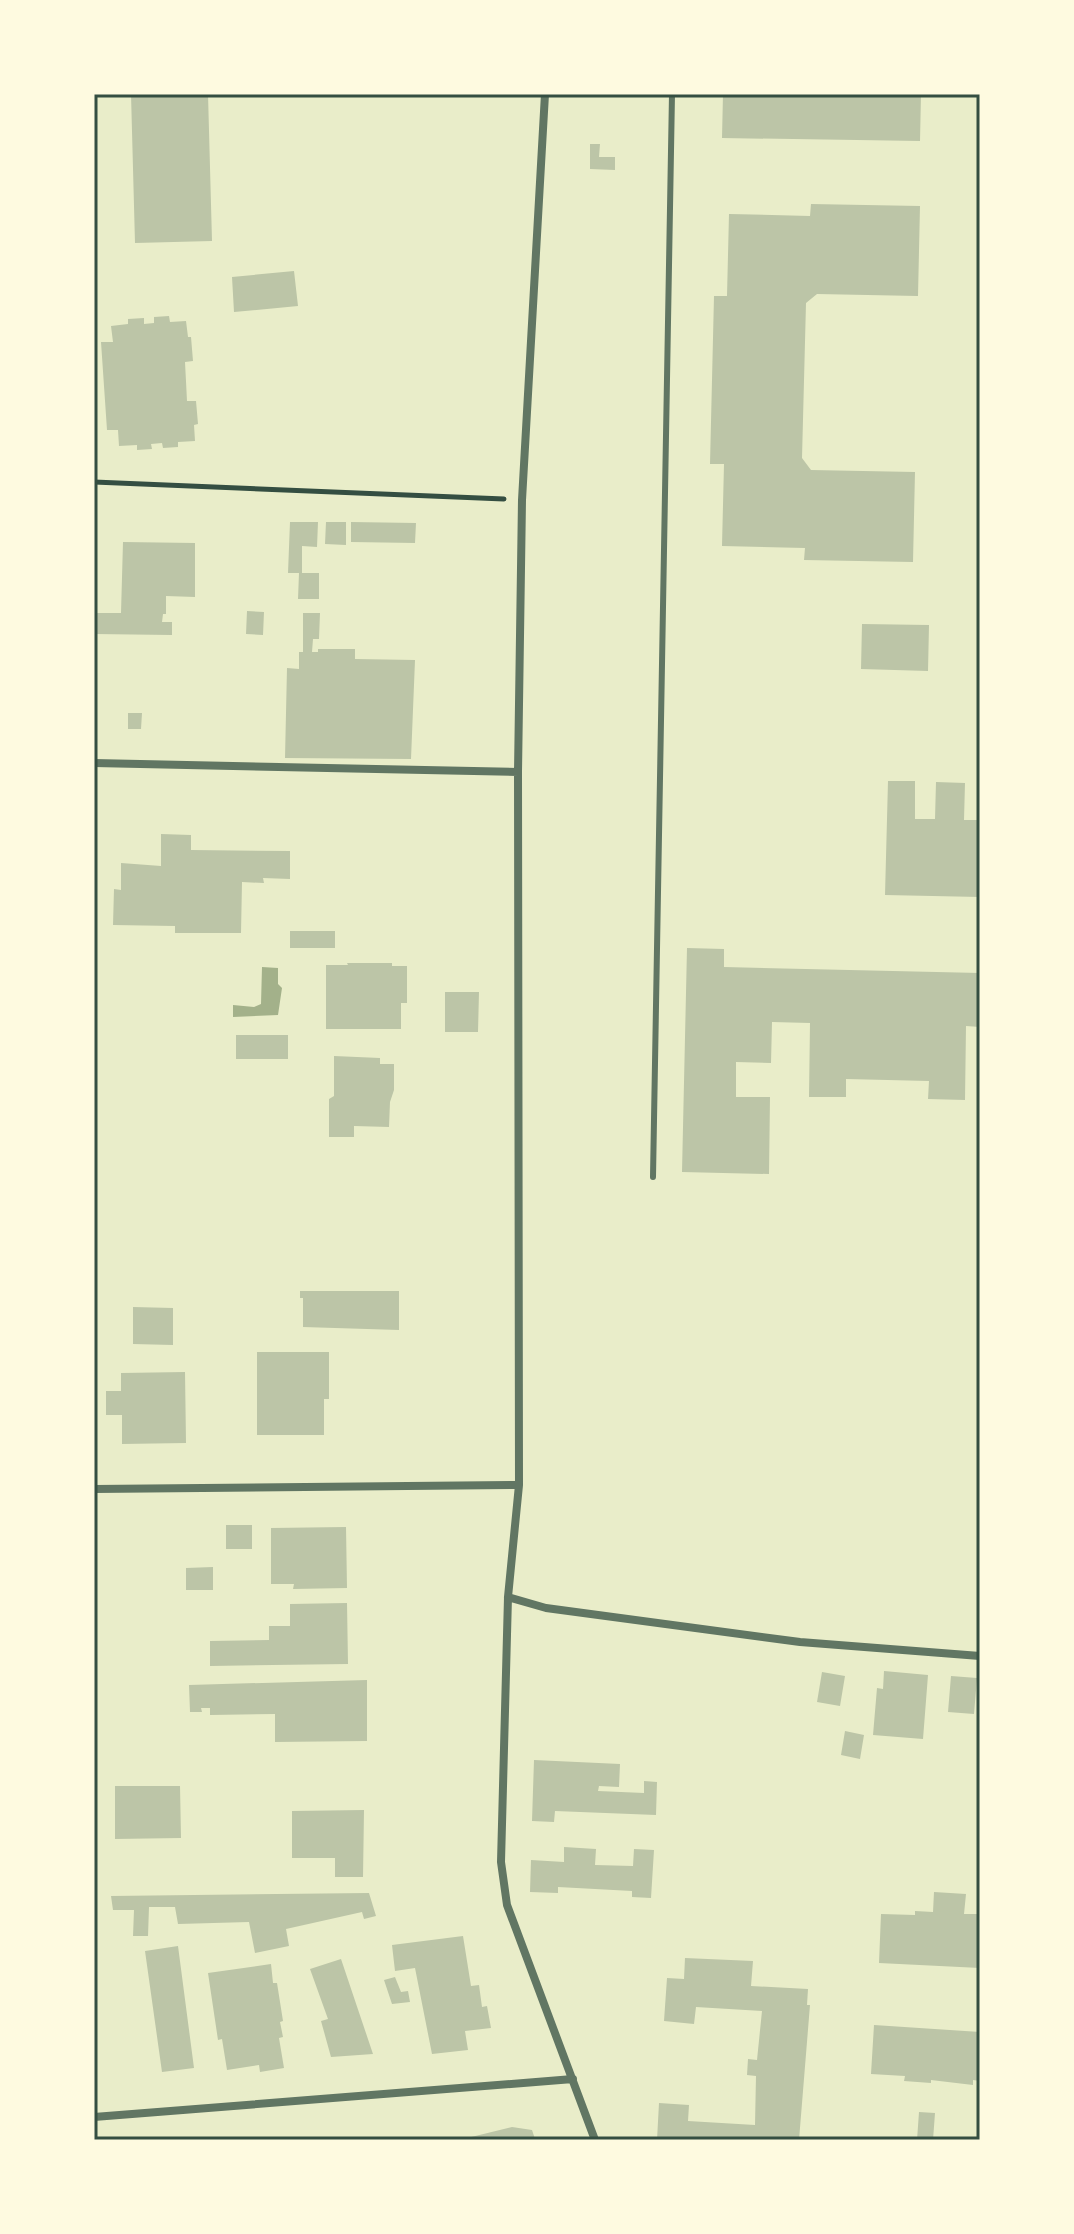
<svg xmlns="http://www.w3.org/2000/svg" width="1074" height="2234" font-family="'Titillium Web',sans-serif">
<rect width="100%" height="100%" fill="#e9edc9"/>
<path fill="#a3b18a" d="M262 967 278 968V984L282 988 278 1015 233 1017V1005L254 1007 261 1004Z"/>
<path fill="#bcc5a7" d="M131 94H208L212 241 135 243Z
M723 94H921L920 141 722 138Z
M590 144H600L599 157H615V170L590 169Z
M811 204 920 206 918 296 817 294 806 303 802 458 811 470 915 472 913 562 804 560 805 548 722 546 724 464H710L714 296H727L729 214 810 216Z
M294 271 298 306 234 312 232 277Z
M169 316 170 322 186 321 188 337H191L193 361 185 362 187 401H196L198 424 194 425 195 441 178 442V447L163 448 162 443 151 444 152 449 137 450V445L119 446 118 430H107L101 342H113L111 326 128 324V319L144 318V324L154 323V317Z
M290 522H318L317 547 302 546V573H319V599H298L299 573H288Z
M326 522H346V545L325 544Z
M351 522 416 523 415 543 351 542Z
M123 542 195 543V597L166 596V614H163L162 622H172V635L94 634V613H121Z
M247 611 264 612 263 635 246 634Z
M303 613H320L319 639H313L312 652H318V649H355V659L415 660 411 759 285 758 287 668 299 669V652H303Z
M862 624 929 625 928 671 861 669Z
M128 713H142L141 729H128Z
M888 781H915V819H935L936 782 965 783 964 820H980V897L885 895Z
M161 834 191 835V850L290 851V879L263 878 264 883 242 882 241 933H175V926L113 925 114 889 121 890V863L161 866Z
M290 931H335V948H290Z
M687 948 724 949V967L980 973V1027L966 1026 965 1100 928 1099 929 1081 846 1079V1097H809L810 1023 772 1022 771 1063 736 1062V1097H770L769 1174 682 1172Z
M347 963H392V966H407V1003H401V1029H326V965H348Z
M445 992H479L478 1032H445Z
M236 1035H288V1059H236Z
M334 1056 380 1058V1064H394V1090L390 1102 389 1127 354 1126V1137H329V1099L334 1096Z
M300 1291H399V1330L303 1327V1298H300Z
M133 1307 173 1308V1345L133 1344Z
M257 1352H329V1399H324V1435H257Z
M185 1372 186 1443 122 1444V1415H106V1391H121V1373Z
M226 1525H252V1549H226Z
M346 1527 347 1588 293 1589 294 1584H271V1528Z
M213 1567V1590H186V1568Z
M347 1603 348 1664 210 1666V1641L269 1640V1626H290V1604Z
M884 1671 928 1675 923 1739 873 1735 877 1688 883 1689Z
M822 1672 845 1676 840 1706 817 1702Z
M951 1676 977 1678 974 1714 948 1712Z
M367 1680V1741L275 1742V1714L210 1715V1708H201L202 1712H190L189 1685Z
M845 1731 864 1735 860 1759 841 1755Z
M534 1760 620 1764 619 1787 599 1786 598 1791 644 1793V1781L657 1782 656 1815 555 1811 554 1822 532 1821Z
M115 1786H180L181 1838 115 1839Z
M364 1810 363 1877H335V1858H292V1811Z
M564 1847 596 1849 595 1865 633 1866 634 1849 654 1850 651 1898 632 1897V1891L558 1887V1893L530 1892 531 1860 564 1862Z
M934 1892 966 1894 964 1914H980V1968L879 1963 881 1914 915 1915V1911L933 1912Z
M369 1893 376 1916 364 1919 362 1912 286 1929 289 1946 255 1953 249 1922 178 1924 175 1907H149L148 1936H133L134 1910H113L111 1896Z
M463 1936 471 1986 479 1985 482 2007 487 2006 491 2028 465 2031 468 2050 432 2054 415 1968 395 1971 392 1945Z
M178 1946 194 2068 162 2072 145 1951Z
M685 1958 753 1961 751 1986 808 1989 807 2005H810L799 2140H657L659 2103 689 2105 688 2121 755 2125 756 2076 747 2075 748 2059 757 2060 762 2011 696 2007 694 2024 664 2021 667 1978 684 1979Z
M341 1959 373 2054 331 2057 321 2021 328 2019 310 1969Z
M271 1964 273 1983H277L283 2021 280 2022 283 2037 279 2038 284 2068 260 2072 259 2065 227 2070 222 2039 218 2040 208 1973Z
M395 1977 401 1992 408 1991 410 2002 392 2004 384 1980Z
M874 2025 980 2032V2081L973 2080V2085L931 2080V2083L904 2081 905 2076 871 2074Z
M919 2112 935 2113 933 2140H917Z
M512 2127 532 2130 535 2139 459 2140Z"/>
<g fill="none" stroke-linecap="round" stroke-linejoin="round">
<path stroke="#344e41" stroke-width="5" d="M94 482 504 499"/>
<path stroke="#617663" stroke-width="6" d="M653 1177 672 94"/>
<path stroke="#617663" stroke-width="8" d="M545 94 522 500 518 772 519 1485 508 1597 501 1862 507 1905 595 2140
M94 763 518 772
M94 1489 519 1485
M508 1597 546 1608 800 1642 980 1656
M94 2117 573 2079"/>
</g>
<rect width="1074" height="2234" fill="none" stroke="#fefae0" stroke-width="192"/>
<rect x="96" y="96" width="882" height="2042" fill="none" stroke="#344e41" stroke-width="3"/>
</svg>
